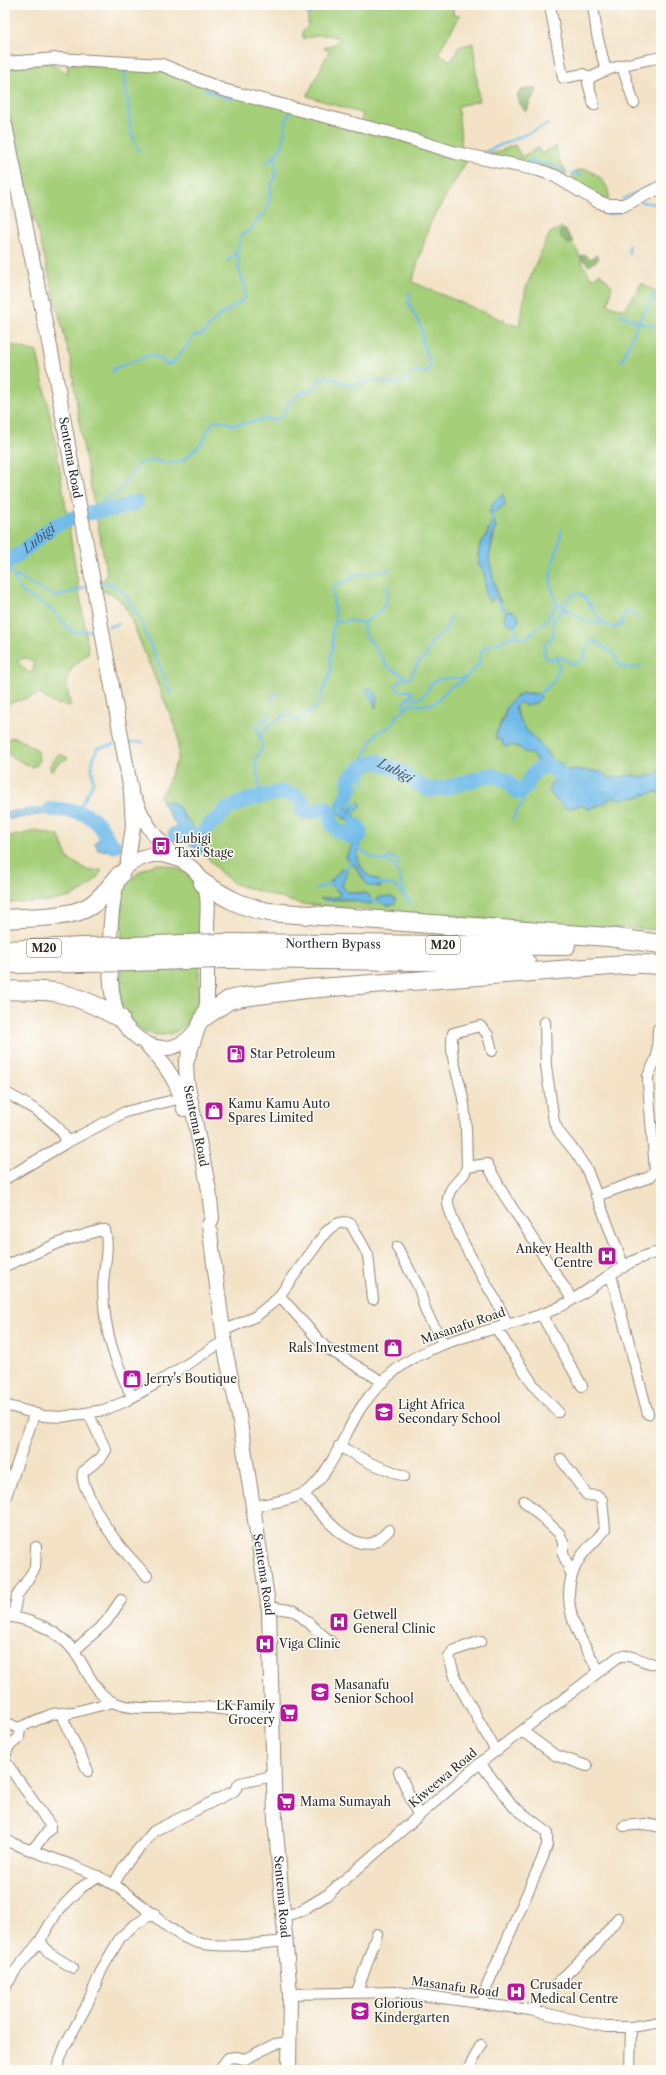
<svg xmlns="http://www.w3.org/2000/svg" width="666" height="2075" font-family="'Libre Caslon Text',serif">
<rect width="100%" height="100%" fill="#fdfcf7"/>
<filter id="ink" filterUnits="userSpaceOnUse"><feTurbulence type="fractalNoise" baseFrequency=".025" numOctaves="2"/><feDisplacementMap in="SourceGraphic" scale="8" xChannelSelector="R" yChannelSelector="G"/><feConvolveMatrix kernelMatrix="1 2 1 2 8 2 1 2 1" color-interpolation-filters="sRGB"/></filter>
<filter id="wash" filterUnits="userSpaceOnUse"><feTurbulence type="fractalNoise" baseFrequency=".012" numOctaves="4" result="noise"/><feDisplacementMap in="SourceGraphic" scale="16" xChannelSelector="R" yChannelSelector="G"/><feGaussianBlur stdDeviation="0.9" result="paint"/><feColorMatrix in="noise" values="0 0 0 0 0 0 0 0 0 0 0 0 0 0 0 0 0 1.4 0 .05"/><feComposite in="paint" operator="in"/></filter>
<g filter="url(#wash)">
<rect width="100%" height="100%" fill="#f3e2c6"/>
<path fill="#a6cf7a" stroke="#687d52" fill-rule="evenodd" d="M312 5H456L453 8V15L460 16 438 53 451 61 459 47 473 43 479 101 458 106 462 151 360 123 363 114 307 96 329 51 323 48 334 44 339 39C329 32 315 36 304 39L302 32 308 26V15Z
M52 63 68 74 67 63 152 69 165 72 468 159 430 223 412 282 519 327 526 288 541 251 550 233 562 227 564 230 560 231 571 244 572 242C581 255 582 267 593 279L600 273 612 286 608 305 624 309 642 283 659 294 661 293 660 771 656 774 641 778 635 775 615 778H608L601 772 564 770 553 762 548 752 521 725 515 707 520 702 526 706 537 702 540 694C535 694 528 692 524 693 508 695 502 722 496 734 506 745 519 746 531 754 536 757 539 763 544 768 547 771 552 770 555 772V778L550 784 554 799 561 803 566 809 581 805 588 809 598 806 612 797 636 798 650 793 661 792V930L532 923 300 904 235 884 221 873 207 857 208 833 206 829 204 832 196 831 174 803H169L166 800 162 802 160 795 164 791 178 758V734L128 612C121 600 115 593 101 591L99 582 105 579 107 574 81 434 71 362 32 209 5 98V67ZM496 527 489 559 497 595 501 602H498L494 594 491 601 485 587V575L479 565 478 555 480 544 487 535 488 528ZM508 776 517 787 521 788 527 783 532 790 528 793 513 790 507 781ZM349 780 351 789 345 804 348 813H350L351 808 362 806 354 813C354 820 360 824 361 830 364 839 357 847 358 855 358 868 367 877 378 880L381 887C366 884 360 877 354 864L352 865 346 857 353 844 356 833 348 819 343 818 344 790ZM340 870 342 886 347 892 365 893 352 902C343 898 335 902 326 898L338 897 340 894 331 886Z
M515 145 521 157 538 148 541 154 556 146 559 161 567 173 564 176 489 155Z
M585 169C597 173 610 184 609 198L605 201 576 184 572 176 574 172Z
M8 344 37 352 56 446 89 653C64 673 64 678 71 707L59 704 56 705 40 694 11 703 5 709V346ZM26 658 33 661 34 670 29 673 24 669 17 660Z
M15 737 36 749 39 759 37 765 32 767 10 756 7 747H5V740L7 743 9 738Z
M59 754 68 758 57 764 53 771 50 770V765Z
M36 831 59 836 68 859 89 871 102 870C80 908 43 900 5 903V838Z
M156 864C179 865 193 875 200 897L199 1001C186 1046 137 1046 121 1003L122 897C128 879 138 870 156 864Z"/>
<path fill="#84b26a" stroke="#586e4a" d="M535 87 537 91C534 98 529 101 528 109L525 111 520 104 517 94 522 90Z
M565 230 573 241 571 244C564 242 560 238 560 231Z
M586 255 590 259 596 255 599 259 589 266 583 260 581 256Z"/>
<path fill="#70bbe9" stroke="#4e738a" d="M503 494 505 505 492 514 489 513 494 501Z
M492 520H494L496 527 493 534 489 559 497 595 501 605 494 595 491 602 485 595V575L479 565 478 555 480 544 487 535Z
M506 611H512L518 615 519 621 516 625H510L504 620Z
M370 687 378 698 376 701V708L366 690 367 688Z
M523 693 540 694 541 698 537 702 526 706 520 702 515 707C520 731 542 742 553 762L557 761 562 764 564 770 567 771 572 769 602 772 609 778 635 775 641 778 656 774 660 771 661 765V792C644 792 629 803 612 797L605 803 588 809 581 805 566 809C560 802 554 799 549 791L550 784 555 778V772L544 768 532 755 524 752 519 747 510 745 507 747 504 746 501 740 496 739V734L504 718 506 708 512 700Z
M508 775 517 787H524L527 782 532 790 527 796C515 794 511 784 501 778Z
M349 779 351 789 345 804 348 813H350L351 808 359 801 362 806 354 813C354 820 360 824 361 830 364 839 357 847 358 855 358 868 367 877 378 880L381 887 368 886 354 864 352 865 346 857 353 844 356 833 348 819C325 813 345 792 349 779Z
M166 800 179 807 184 817 189 821 196 831 204 832 206 828 208 833 207 857 184 840 177 837 175 829 177 827 162 802Z
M73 805 71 810 11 819 5 818V812Z
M109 839 114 842 116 849 112 851 98 850 95 843 97 840Z
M344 868 347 870 342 886 347 892 368 894 371 899V904C362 904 355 900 346 899 336 898 329 903 320 899L338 897 340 893 329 882C336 878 337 871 344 868Z
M378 897H392L396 900 395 904 388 906 377 899Z"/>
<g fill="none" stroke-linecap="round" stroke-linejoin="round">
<path stroke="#70bbe9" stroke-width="2.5" d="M308 15 312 5
M124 68 131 132 139 151
M205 90 232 99 233 97
M271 96 302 104
M483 155 485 152 549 124
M526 162 534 158
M265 163C294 143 277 138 290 111
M531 163 550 164 565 172
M572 173 582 175
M623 199 649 186
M642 202 655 204
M604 208V213C610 216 616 213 623 210
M629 253V246
M228 260 236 253 242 234 249 232 257 220 264 214 268 205 272 183 276 174V154
M620 314 638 322 661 328
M622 361 638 322 654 294
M113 372V369L150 355 161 359 167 365 175 361 194 336 202 335C213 318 230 310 245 298L244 283 238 268 239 260 236 253
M102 512 103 502 107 496 114 497 140 463 151 460 170 463 181 462 202 443 212 423 217 420 234 425 265 419 275 420 284 415 288 404 302 392 312 390 317 385 318 380 327 376 351 386 374 380 396 384 407 380 413 373 419 371 427 373 430 365 422 341V329L409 304V292
M492 523V512
M5 570 13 574C21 600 32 595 50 609 59 615 64 624 72 632L96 630
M14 575 55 597 88 586
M100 584 111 583 125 594 137 613 171 694
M491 594 507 612
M555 605C573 604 582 629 603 622L613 628 622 624V617L628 610 638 616
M561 605 567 602 571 595 579 593C590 599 593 614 603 622
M567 610H562L553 621V636L545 645 544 655 548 659 561 657C574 663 568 668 584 658 586 651 587 644 594 641L614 654 619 665 626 668 641 667
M336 621 344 622 348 620 363 623C380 612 389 607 387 585
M515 622 517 636
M363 623 364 632 388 667 403 675 405 678 399 681 396 687 400 691H411L413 695 405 700V709
M108 627 119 624
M405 678H410L418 662 425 658 430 644 443 633 452 616
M537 696 553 682 560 666 556 658
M273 703V695L277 692
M411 705 412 701 423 696 432 683 437 680 446 678H464
M261 739 258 734 257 726 271 713
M127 743 143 742
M361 767 362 760 373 738 381 730 390 727 398 714 411 705H426L435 703 451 686 459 684 480 663V655L485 647 503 641 510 636 527 638C536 628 550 620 555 606 558 598 552 593 551 585 548 566 561 548 561 530
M261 797 255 759 262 749 261 739 262 732C267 729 269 726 273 723 277 719 281 720 284 715H291L297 721 317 706 331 671 330 656 333 649 332 630 336 621 332 590 337 584C346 583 350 578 358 575 368 572 379 574 389 569
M77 811C80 808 91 787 93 783 94 777 91 769 92 763 93 758 96 755 97 748L113 745
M347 814 358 787 363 784C366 778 364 771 366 765
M513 820 515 813 524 801 521 793
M357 847C366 853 376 863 387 860L395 868 400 877V880L404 889 403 896 408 898 410 905
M385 860 389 857 397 859 400 865
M344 870 352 862
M378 882 380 884C391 884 397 885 403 895
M316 888 332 884
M370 899 371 901 379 903 385 900"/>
<g stroke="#70bbe9" stroke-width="15">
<path d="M88 513 121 508 136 502"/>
<path id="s1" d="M5 565 55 525 76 517"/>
<path id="s2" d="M345 799 350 787 349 779 361 767 377 761 399 771 428 790 446 788 490 775 506 780 518 792 526 788C529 776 535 769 547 765L560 774"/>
<path d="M50 809C69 810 88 810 100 826 107 834 103 837 114 846"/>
<path d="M175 834 193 837 203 834 210 824 218 819 225 810 247 800 282 792 297 796 303 802V811C312 813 318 809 327 808 332 813 330 817 332 823 335 832 347 836 356 838L360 835V829L355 824"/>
</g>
</g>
</g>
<g filter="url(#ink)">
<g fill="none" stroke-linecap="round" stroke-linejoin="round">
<g stroke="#8f8678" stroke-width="12">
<path id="minor" d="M550 5 563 78 583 74 590 78
M593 5 597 35 606 71
M622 66 634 103
M594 105 588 83 590 78C611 66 638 62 661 57
M545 1022 546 1066 554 1122 559 1132 576 1153 587 1170 624 1267
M492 1051 488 1035 480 1026 453 1033C448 1055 460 1078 463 1099 467 1119 466 1142 467 1163 468 1181 442 1184 449 1208 456 1230 467 1251 479 1271 489 1290 500 1304 507 1325
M5 1092C23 1103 59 1120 66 1140V1143L5 1179
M66 1143 125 1112 182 1098
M467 1167 487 1164 504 1195 572 1299
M596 1196 650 1177 655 1171 648 1083V1076L657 1057 658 1029
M397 1247 419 1288 426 1312 444 1344
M5 1266 61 1242 101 1230H105C110 1248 103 1270 103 1288 104 1333 114 1358 132 1397
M611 1275 648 1414
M280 1296 325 1347 383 1382
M541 1314 582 1386
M496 1328 534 1386 558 1412
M223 1331 256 1316 277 1299 326 1232C332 1226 342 1219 351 1224L368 1255 373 1299
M5 1405 44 1416 61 1417 104 1410 124 1402 157 1383 224 1341
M88 1413 106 1450 101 1458 83 1472C81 1481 86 1488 89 1496 105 1530 122 1550 147 1576
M339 1446 370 1463 404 1476
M561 1459 587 1495 598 1496 602 1500 605 1530C597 1539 587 1548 580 1558 555 1597 577 1636 599 1670
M303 1494C317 1509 348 1550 372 1543 379 1541 384 1535 389 1530
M5 1499 34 1415
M524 1501 559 1533 563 1542V1554L572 1576
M254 1506C270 1503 289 1501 304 1493 327 1482 347 1428 362 1406 372 1392 384 1379 397 1369 443 1334 504 1331 555 1309 589 1294 626 1256 661 1252
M269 1607 295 1611 333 1644
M5 1616C31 1619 58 1630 74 1651 86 1667 94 1694 115 1703 142 1713 172 1705 200 1707 224 1708 248 1713 272 1718
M13 1617 17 1596 35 1568 36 1547
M481 1641 453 1651 449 1657 456 1680 496 1751
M74 1651 106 1622 121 1600
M5 1722 18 1728 52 1714 71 1712
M522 1731 555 1755 587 1766
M5 1756 9 1746 19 1738 20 1727
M5 1761 50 1825V1829L32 1850
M480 1763 513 1806 547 1832V1845L543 1857 487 1986 482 2003
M88 1771 63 1719 67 1714 113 1702
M399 1772 418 1815
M624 1826 646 1824 661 1827
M5 1840C41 1856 80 1865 114 1885 142 1901 168 1935 199 1943 222 1949 262 1943 287 1941
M114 1884 124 1866 154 1831 234 1791 240 1783 273 1776
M283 1916 299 1912 327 1895 480 1763 618 1657C631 1652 646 1665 661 1665
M40 1941 49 1953 73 1968
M5 1988 15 1971 40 1941 57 1912 82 1887 98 1876
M357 1992 377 1934
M290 1994 398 1992 530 2010 606 2027H631L661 2022
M530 2010 598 1943 618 1918
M56 2070 65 2046 86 2007 102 1969 120 1938 133 1926 154 1913
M219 2070 228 2058 235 2057 245 2059 275 2044 289 2042
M468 2070 481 2045
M630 2070 631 2027"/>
</g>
<g stroke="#8f8678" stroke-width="14">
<path id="tertiary" d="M5 63 57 59 162 65 223 90 398 135 456 153 539 170 555 176 597 201 607 205H624L661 187"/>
</g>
<g stroke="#8f8678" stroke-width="16">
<g id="secondary">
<path id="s3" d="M5 125 53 362 131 791 133 827 127 867"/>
<path d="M135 800C147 828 155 837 176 858"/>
<path d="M153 855C173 854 195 864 204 884 210 896 207 913 207 927 207 952 207 978 207 1004 194 1056 151 1063 120 1019 105 997 108 899 120 875 127 863 140 858 153 855Z"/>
<path id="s4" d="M198 1028 186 1063 187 1082 209 1190 212 1218 209 1225 226 1354 239 1416 269 1610 275 1819 290 1994 289 2070"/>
<path d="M147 1045C165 1064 179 1083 184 1109"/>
</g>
</g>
<g stroke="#8f8678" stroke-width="20">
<g id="motorway">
<path d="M203 883C226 898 242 907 269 912L608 937 661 944"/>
<path d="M5 919C29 917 70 919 90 906 102 898 111 886 120 875"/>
<path id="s5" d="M225 943 566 946"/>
<path d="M132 946 184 944"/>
<path d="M5 950 83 947"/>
<path d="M226 959 526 962"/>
<path d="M132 962 185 960"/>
<path d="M626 963 661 965"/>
<path d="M5 964 82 963"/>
<path d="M5 990C21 991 38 990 54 992 78 996 99 1007 120 1018"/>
<path d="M204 1017 229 1000 243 997 306 989 638 964"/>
</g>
</g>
<use href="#minor" stroke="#fff" stroke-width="10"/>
<use href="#tertiary" stroke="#fff" stroke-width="12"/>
<use href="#secondary" stroke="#fff" stroke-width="14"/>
<use href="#motorway" stroke="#fff" stroke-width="18"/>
<g stroke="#8f8678" stroke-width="20" stroke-linecap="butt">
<path id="motorway-bridge" d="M184 944 225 943
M83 947 132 946
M185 960 226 959
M82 963 132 962"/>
</g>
<use href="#motorway-bridge" stroke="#fff" stroke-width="18"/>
</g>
</g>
<defs>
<g id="bus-square" transform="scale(1)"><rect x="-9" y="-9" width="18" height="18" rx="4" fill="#b5179e" stroke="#fdfcf7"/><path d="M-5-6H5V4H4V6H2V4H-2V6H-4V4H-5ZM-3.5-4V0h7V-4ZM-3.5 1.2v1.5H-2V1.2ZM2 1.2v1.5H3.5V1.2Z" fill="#fff"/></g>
<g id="fuel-square" transform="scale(1)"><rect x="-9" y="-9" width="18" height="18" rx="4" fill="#b5179e" stroke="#fdfcf7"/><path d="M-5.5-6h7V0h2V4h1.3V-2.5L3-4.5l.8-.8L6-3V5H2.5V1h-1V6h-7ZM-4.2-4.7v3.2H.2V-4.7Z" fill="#fff"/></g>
<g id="shop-square" transform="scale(1)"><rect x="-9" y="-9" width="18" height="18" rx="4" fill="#b5179e" stroke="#fdfcf7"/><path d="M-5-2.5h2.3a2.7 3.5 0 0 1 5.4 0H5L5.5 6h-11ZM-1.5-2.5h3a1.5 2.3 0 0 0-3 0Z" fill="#fff"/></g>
<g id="hospital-square" transform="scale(1)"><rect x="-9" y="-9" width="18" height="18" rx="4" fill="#b5179e" stroke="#fdfcf7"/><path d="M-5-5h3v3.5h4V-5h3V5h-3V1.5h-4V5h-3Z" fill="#fff"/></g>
<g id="school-square" transform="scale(1)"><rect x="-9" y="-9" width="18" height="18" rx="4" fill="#b5179e" stroke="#fdfcf7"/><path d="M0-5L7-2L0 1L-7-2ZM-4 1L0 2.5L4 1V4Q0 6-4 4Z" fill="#fff"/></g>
<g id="supermarket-square" transform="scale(1)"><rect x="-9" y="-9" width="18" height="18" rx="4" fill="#b5179e" stroke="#fdfcf7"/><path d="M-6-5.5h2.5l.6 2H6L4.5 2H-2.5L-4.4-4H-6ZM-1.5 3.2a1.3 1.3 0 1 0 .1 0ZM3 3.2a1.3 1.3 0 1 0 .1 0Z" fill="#fff"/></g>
</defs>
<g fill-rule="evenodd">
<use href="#bus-square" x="161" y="846"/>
<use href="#fuel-square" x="236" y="1054"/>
<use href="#shop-square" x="214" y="1111"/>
<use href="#hospital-square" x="607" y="1256"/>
<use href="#shop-square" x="393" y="1348"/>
<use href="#shop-square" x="132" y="1379"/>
<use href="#school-square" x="384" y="1412"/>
<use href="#hospital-square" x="339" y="1622"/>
<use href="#hospital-square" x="265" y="1644"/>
<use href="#school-square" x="320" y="1692"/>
<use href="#supermarket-square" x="289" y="1713"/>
<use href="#supermarket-square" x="286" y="1802"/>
<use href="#hospital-square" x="516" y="1992"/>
<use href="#school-square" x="360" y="2011"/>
</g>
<g text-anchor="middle" stroke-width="3" stroke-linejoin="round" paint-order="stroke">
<g fill="#fdfcf7" stroke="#6a6a68" stroke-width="1">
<rect x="426" y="936" width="34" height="18" rx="3"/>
<rect x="27" y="939" width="34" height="18" rx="3"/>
</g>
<g font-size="11" font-weight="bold" fill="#2b2b2b">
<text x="443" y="949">M20</text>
<text x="44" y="952">M20</text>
</g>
<g font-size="12" fill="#2b2b2b" stroke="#fdfcf7">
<text dy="4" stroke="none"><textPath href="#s3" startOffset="339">Sentema Road</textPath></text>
<text dy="4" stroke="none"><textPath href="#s5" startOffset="108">Northern Bypass</textPath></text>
<text dy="4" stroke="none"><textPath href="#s4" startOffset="101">Sentema Road</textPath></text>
<text transform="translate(463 1326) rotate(-19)" y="4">Masanafu Road</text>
<text dy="4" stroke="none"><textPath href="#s4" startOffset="556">Sentema Road</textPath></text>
<text transform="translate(443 1778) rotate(-40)" y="4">Kiweewa Road</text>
<text dy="4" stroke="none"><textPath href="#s4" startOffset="879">Sentema Road</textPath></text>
<text transform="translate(455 1987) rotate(8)" y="4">Masanafu Road</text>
</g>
<g font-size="12" fill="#2b2b2b" stroke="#fdfcf7" text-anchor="start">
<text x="175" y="843">Lubigi<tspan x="175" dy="14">Taxi Stage</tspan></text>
<text x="250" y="1058">Star Petroleum</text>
<text x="228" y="1108">Kamu Kamu Auto<tspan x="228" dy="14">Spares Limited</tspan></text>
<text x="593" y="1253" text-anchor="end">Ankey Health<tspan x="593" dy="14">Centre</tspan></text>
<text x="379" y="1352" text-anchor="end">Rals Investment</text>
<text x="146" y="1383">Jerry's Boutique</text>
<text x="398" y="1409">Light Africa<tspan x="398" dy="14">Secondary School</tspan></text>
<text x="353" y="1619">Getwell<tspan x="353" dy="14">General Clinic</tspan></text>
<text x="279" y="1648">Viga Clinic</text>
<text x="334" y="1689">Masanafu<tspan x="334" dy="14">Senior School</tspan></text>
<text x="275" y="1710" text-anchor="end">LK Family<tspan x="275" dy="14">Grocery</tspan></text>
<text x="300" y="1806">Mama Sumayah</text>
<text x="530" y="1989">Crusader<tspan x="530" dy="14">Medical Centre</tspan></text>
<text x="374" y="2008">Glorious<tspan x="374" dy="14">Kindergarten</tspan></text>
</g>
<g font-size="13" font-style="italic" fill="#435d6e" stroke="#fdfcf7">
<text dy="5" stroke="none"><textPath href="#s1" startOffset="43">Lubigi</textPath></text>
<text dy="5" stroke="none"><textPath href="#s2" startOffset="76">Lubigi</textPath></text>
</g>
</g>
<rect width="666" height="2075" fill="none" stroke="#fdfcf7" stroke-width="20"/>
</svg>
